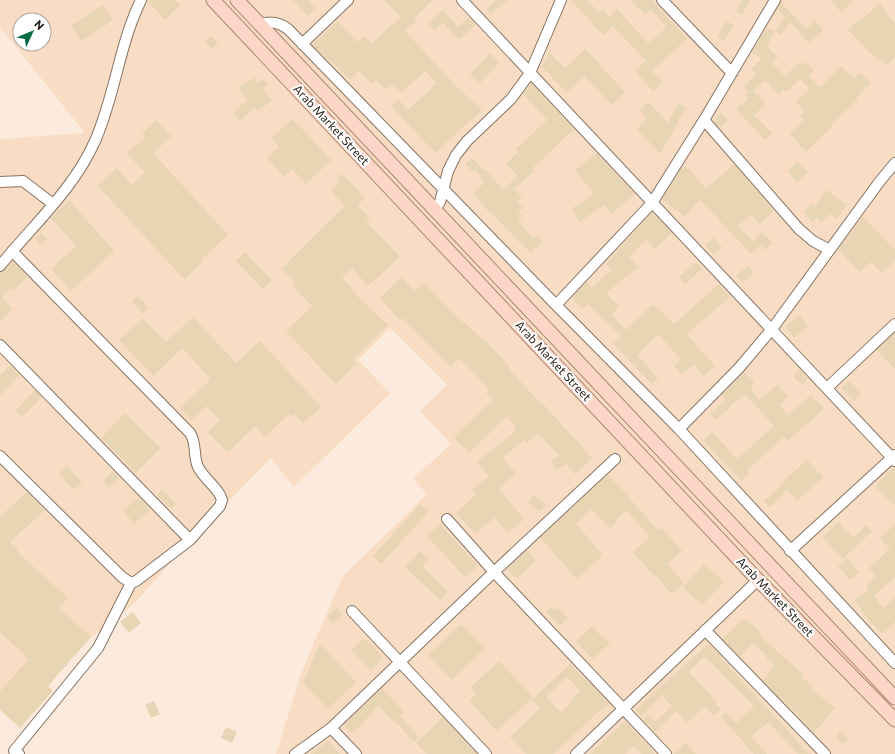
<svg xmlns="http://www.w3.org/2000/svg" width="895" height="754" font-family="Commissioner,sans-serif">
<rect width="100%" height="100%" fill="#fcebdc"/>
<path fill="#f8dcc4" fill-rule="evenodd" d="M0 0H895V754H276L302 671 343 576 427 494 413 479 451 444 420 411 447 385 390 328 358 360 390 393 294 487 271 458 190 540 136 602 0 710V139L85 133 0 27ZM20 20H44V44H20Z"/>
<path fill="#e8d5b4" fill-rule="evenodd" d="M147 0H175L180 5 165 20Z
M293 0H308L316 9 308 16Z
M385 0H433L414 19 416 21 405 31 455 85 482 110 435 153 391 106 398 99 408 110 437 83 425 71 401 93 392 84 386 90 377 80 372 84 359 70 351 80 329 59 328 60 312 45 337 21 358 42 364 36 372 43 401 17Z
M496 0H507L491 15 486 9Z
M571 0H587L599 13 602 9 609 17 617 9 648 43 667 27 651 9 645 15 631 0H652L687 39 652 71 663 82 653 91 635 71 646 61 613 26 603 35Z
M742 0H750L742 15 736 11Z
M831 0H854L841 12Z
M781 3 806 29 815 20 823 30 809 43 790 22 781 35 775 31 785 17 777 9Z
M880 3 886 11 885 12 895 23V56L887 65 870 53 848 30 858 20 859 22Z
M102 5 113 20 82 41 71 26Z
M442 10 458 27 469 17 476 24 459 40 443 23 435 31 428 24Z
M727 21 734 26 724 41 717 36Z
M768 28 775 32 767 46 778 57 772 63 785 76 800 62 803 65 806 62 814 71 809 76 820 87 841 66 854 79 860 73 871 83 856 98 858 99 830 126 832 127 806 152 790 134 804 120 800 116 804 111 796 102 810 89 800 79 786 92 784 90 779 95 765 80 753 91 766 104 754 115 772 133 765 140 736 109 748 99 745 96 749 92 744 87 756 74 751 69 761 59 752 51 763 33Z
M211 36 218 43 212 49 205 42Z
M585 49 625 92 612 105 584 76 567 93 542 67 549 52 565 68Z
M490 53 499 63 480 83 470 74Z
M255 78 258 83 263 79 268 84 263 89 272 100 258 111 255 107 240 121 233 113 247 100 238 87Z
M531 83 574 129 532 169 534 171 514 189 522 197 517 202 523 208 518 212 522 217 518 221 533 238 537 235 543 242 530 253 520 241 519 242 490 211 489 212 473 193 485 182 475 170 473 172 465 164 472 158 485 171 486 170 503 190 518 176 506 163 519 152 516 149 547 120 523 94Z
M648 102 668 123 679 103 686 108 660 154 637 129 647 118 640 110Z
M720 113 728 120 720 129 714 122Z
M293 119 331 160 306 184 292 169 284 177 267 158 279 147 271 138Z
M156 120 171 136 153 153 228 235 201 260 203 262 184 279 98 186 117 168 132 185 145 173 127 153 146 137 142 133Z
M597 153 635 194 611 214 604 205 580 222 571 209 594 194 575 170Z
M797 161 808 173 797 182 787 171Z
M734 164 774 211 759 224 751 214 738 226 753 241 762 232 773 243 765 250 761 245 751 254 718 219V218L699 200 685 217 662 199 679 171 686 166 706 189Z
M342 174 365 198 357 205 370 219 366 222 400 257 368 286 352 268 342 278 357 294 356 295 388 325 353 359 357 363 336 384 286 331 312 306 292 285 296 282 281 269 345 206 331 191 340 182 336 179Z
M826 190 847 205 837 219 830 214 821 223 816 218 813 222 803 212 812 203 815 206Z
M69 200 114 251 71 291 51 269 76 246 51 218Z
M652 212 672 233 655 249 646 240 629 257 638 267 606 293 619 306 611 315 626 330 653 304 674 324 719 284 730 297 686 334 715 366 704 376 694 364 682 375 674 366 681 360 658 334 637 355 658 378 652 384 613 344 621 336 588 304 582 309 572 298 587 282 592 287 612 270 606 264Z
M863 217 895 250V260L882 273 871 262 859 272 838 249Z
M41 233 47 239 40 245 35 238Z
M713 237 722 247 714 255 705 245Z
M245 252 272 280 263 289 236 261Z
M13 261 28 277 14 290 12 288 2 297 13 309 0 321V272L5 270Z
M696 262 702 269 685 284 679 277Z
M748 266 754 273 742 283 736 276Z
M402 277 414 291 424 283 462 322 463 321 484 341 485 340 510 367 508 368 541 404 542 403 592 458 575 474 566 464 556 470 551 461 559 456 538 433 527 443 524 440 502 458 516 473 499 489 524 519 508 533 495 517 475 533 456 513 476 494 472 490 489 476 477 462 516 431 514 429 516 427 507 416 469 453 454 437 493 400 486 393 490 390 459 358 451 367 402 318 400 320 380 298Z
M138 296 149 308 143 313 132 301Z
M799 315 808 326 794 338 785 327Z
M193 317 236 363 260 341 321 407 303 423 295 414 292 417 289 414 265 437 255 426 228 453 208 433 220 420 207 406 191 420 180 408 211 379 182 348 153 376 119 340 143 318 166 342Z
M895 333V369L877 350Z
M10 365 20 375 0 395V375Z
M799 370 808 379 802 385 793 376Z
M744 372 754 382 751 389 759 400 778 384 788 397 779 405 788 415 811 395 824 409 787 441 784 437 747 470 750 473 741 481 703 440 712 432 737 459 774 426 745 394 729 407 730 408 715 420 710 414 726 400 721 395Z
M849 381 861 394 854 401 841 388Z
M35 390 42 397 22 417 15 411Z
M125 413 161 448 136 473 101 438Z
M807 460 823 477 797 501 787 490 770 507 764 501 782 484 781 483Z
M67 466 82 482 74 490 59 474Z
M894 467H895V506L875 486Z
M113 471 119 478 109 488 103 481Z
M608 475 630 497 629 498 658 530 661 527 682 551 667 564 684 583 672 594 655 575 654 576 633 552 650 537 626 510 615 520 617 521 610 528 591 509 576 524 603 555 577 579 540 537Z
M162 490 176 504 171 509 157 495Z
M27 492 45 510 10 542 18 550 17 552 68 598 59 608 91 637 48 686 53 691 20 728 0 710V691L29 659 0 632V517Z
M534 495 546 505 539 512 528 502Z
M139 497 150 510 134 524 123 511Z
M420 504 429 511 381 564 373 556Z
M838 522 853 538 866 525 872 531 843 559 822 537Z
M440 524 478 566 465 577 427 536Z
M895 524V577L874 596 883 608 895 597V622L883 634 871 623 854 600 869 590 866 586 876 576 869 568 890 549 880 538Z
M527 550 536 560 517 579 507 569Z
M420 551 429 559 422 566 448 591 440 600 405 567Z
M847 558 859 573 850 580 838 566Z
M704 564 724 582 702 605 683 587Z
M552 606 556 611 558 608 568 618 560 625 546 612Z
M337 608 343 615 333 624 327 617Z
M133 612 141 623 129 633 120 622Z
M741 620H748L762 634 760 636 804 675 802 677 813 687 812 689 835 708 814 733 797 715 798 714 782 700 763 680 775 666 766 658 767 656 753 643 740 657 723 639Z
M461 624 485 648 452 680 428 655Z
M592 626 601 636 602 635 610 643 593 659 576 641Z
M364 638 383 657 371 670 351 650Z
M320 644 356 682 328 709 303 683Z
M708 644 721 656 720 657 809 754H798L768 722 751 737 767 754H754L721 717 726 712 736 723 754 706 705 656 689 672 717 702 715 703 721 709 714 716 705 706 687 723 677 711 655 732 643 720 648 715 655 722 672 706 662 695 641 716 635 710Z
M499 661 533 697 497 731 469 701 476 694 470 688Z
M570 664 589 684 590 683 609 704 597 713 554 754H526L510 737 540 708 532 700ZM567 677 581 691 572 698 574 700 561 712 546 697Z
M382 688 404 712 400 716 419 737 414 742 395 721 394 722 378 706 361 725 351 733 344 724Z
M154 701 160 714 151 718 145 705Z
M443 717 477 754H427L416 743Z
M625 721 655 754H641L634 746 625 754H590Z
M226 727 237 732 232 743 221 738Z
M841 731 848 739 843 744 836 737Z
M328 740 340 754H312L320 746 321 747Z
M685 742 696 754H673L681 747Z"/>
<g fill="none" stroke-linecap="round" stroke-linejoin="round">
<g stroke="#877463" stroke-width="12">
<path id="minor" d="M462 0 895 461
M662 0 732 73
M261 24C271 21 279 22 288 29L556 305 679 429 895 663
M302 44 348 0
M704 120 799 229 813 241 830 250
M0 182 23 181 53 204
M435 209 440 202 448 171 456 155 467 141 511 99 530 73 561 0
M0 266C32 226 74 189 95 141 115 96 119 45 141 0
M556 305 652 203 704 120 775 0
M0 345 190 540
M827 388 895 324
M679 429 739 368 772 329 880 181 895 163
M0 456 122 577 131 583 136 581 190 540 220 506 222 500 220 495C214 485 203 477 198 467 193 456 197 443 190 433L12 251
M447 519 494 572 666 754
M790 551 895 455
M352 611 486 754
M705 630 825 754
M331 728 356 754
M19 754 14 751 98 648 131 583
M295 754 331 728 494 572 615 459
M576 754 758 580"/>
</g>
<g stroke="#af8570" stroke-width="15">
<path id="major" d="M213 0 758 580 895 720
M237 0 895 698"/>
</g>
<use href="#minor" stroke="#fff" stroke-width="10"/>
<use href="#major" stroke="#fcd7c7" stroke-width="13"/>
</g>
<g text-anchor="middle" stroke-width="4" stroke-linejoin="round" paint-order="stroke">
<g font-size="12" fill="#241d16" stroke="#fff">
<text transform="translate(331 125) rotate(47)" y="4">Arab Market Street</text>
<text transform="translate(553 361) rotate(47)" y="4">Arab Market Street</text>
<text transform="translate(775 597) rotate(46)" y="4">Arab Market Street</text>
</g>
</g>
<g transform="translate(32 32) rotate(46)"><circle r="19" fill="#ffffff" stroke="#a7a5a2"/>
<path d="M0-3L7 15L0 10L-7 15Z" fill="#03693e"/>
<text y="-6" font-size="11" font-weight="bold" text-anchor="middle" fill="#241d16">N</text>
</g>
</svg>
